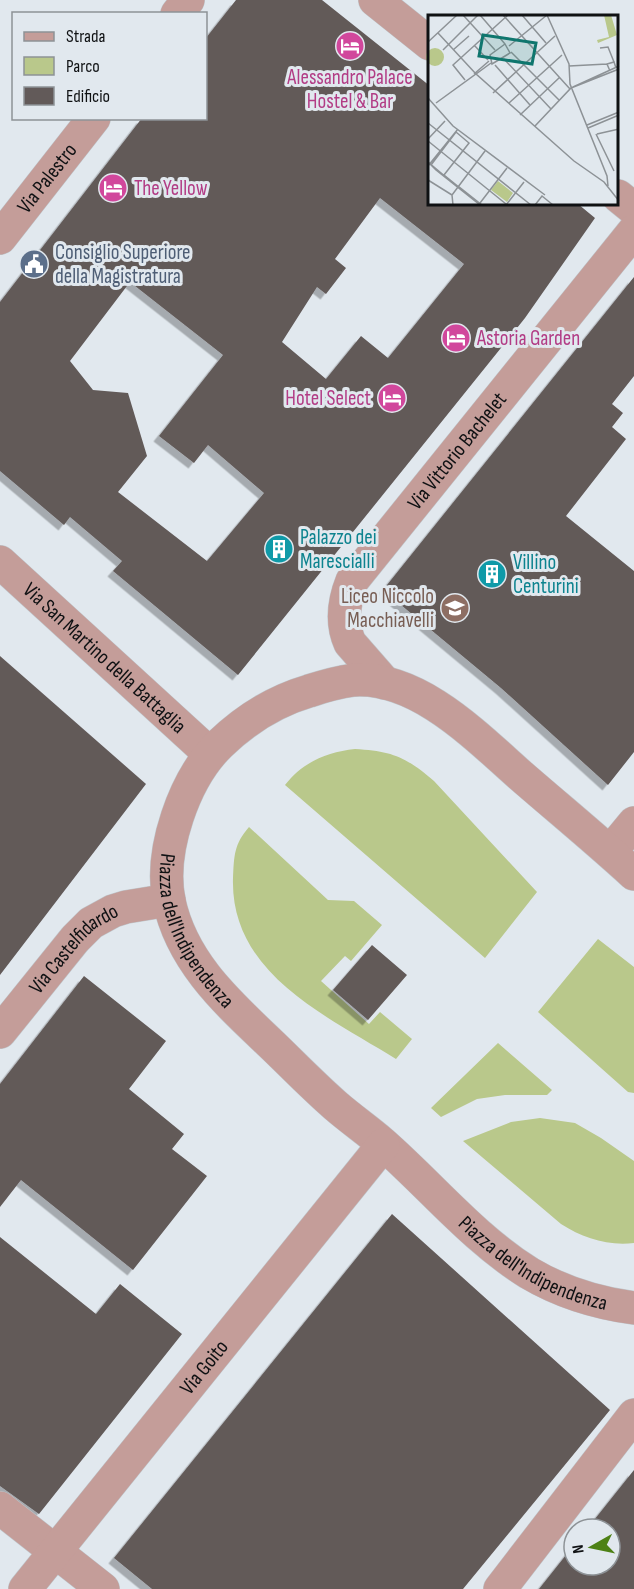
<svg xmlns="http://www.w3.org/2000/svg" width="634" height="1589" font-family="'Sofia Sans Condensed',sans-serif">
<defs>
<filter id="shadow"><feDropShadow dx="-5.5" dy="5.5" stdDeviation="0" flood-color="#0004"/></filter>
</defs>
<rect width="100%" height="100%" fill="#e1e8ee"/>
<path fill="#b9c88b" d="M355 749C392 751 406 757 434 781L537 892 485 958 285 785C303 762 327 752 355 749Z
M249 827 328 900 354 901 382 925 351 961 345 956 321 981 369 1024 380 1012 412 1039 396 1059C327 1016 230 974 233 878 234 856 234 844 249 827Z
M598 939 634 967V1093L628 1092 538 1012Z
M498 1043 552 1090 547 1095H505L477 1099 441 1117 431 1108Z
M540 1118 575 1123 601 1138 634 1161V1243C607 1246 583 1238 561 1224L463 1141 511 1122Z"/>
<path fill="#625a59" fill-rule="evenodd" filter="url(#shadow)" d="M236 0H322L430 86V204H578L595 218 525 318 238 675 113 571 122 561 70 517 64 525 0 471V302L142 118H206V38ZM380 198 464 264 388 358 361 336 326 379 282 342 317 287 326 294 346 268 335 259ZM130 282 223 355 159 436 194 463 208 445 264 493 207 561 118 492 147 456 128 393 93 390 70 361Z
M634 277V376L612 404 623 413 612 427 626 439 566 516 634 571V752L608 785 501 688 383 590Z
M0 656 146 784 0 975Z
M372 945 407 975 368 1020 333 990Z
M84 976 166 1041 129 1089 184 1134 172 1149 207 1176 133 1270 21 1180 0 1207V1084Z
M392 1214 610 1410 463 1589H152L114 1558Z
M0 1237 96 1314 120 1284 182 1334 39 1514 0 1486Z
M634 1470V1589H539L574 1545V1565H610V1529H587Z"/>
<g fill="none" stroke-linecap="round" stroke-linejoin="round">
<g stroke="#bfc6cb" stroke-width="34">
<g id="minor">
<path d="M375 0 430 44"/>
<path d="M177 14 188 0"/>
<path d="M618 196 634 209"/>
<path id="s1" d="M0 238 94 118"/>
<path id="s2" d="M0 562 210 754"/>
<path id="s3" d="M385 683 350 643C341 623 344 601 352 581L634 231"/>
<path d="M610 852 634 823"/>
<path id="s4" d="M634 874C597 840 558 808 520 775 476 736 418 676 354 680 339 682 324 686 309 691 275 701 246 719 220 744 184 779 159 851 169 901 182 962 227 1002 270 1043 292 1064 313 1086 336 1106 351 1119 367 1130 382 1143 431 1186 473 1238 529 1273 561 1292 597 1303 634 1308"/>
<path id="s5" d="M0 1032 75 939 91 923 113 911 126 907 169 900"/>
<path d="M0 1508 103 1589"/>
<path id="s6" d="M25 1589 383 1145"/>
<path d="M500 1589 634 1415"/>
</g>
</g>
<use href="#minor" stroke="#c49d99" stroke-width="33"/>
</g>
<defs>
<g id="hotel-disc" transform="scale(1.5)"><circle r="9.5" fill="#d1479c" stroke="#e1e8ee"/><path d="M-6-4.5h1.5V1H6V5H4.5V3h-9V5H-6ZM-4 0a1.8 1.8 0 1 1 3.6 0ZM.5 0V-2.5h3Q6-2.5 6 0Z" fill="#fff"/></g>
<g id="civic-disc" transform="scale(1.5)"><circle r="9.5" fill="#5c6f8a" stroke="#e1e8ee"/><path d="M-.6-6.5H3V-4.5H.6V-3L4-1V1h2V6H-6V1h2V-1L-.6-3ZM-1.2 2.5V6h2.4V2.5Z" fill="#fff"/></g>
<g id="building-disc" transform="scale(1.5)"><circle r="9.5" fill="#0f9aa8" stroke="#e1e8ee"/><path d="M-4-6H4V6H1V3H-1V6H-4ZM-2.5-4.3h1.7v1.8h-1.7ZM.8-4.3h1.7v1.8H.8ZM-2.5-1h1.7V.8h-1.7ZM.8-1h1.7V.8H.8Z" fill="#fff"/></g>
<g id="school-disc" transform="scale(1.5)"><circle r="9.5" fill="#8d6e63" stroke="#e1e8ee"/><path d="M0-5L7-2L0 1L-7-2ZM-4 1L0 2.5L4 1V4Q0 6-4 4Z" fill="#fff"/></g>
</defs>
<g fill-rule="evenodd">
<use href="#hotel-disc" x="350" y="46"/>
<use href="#hotel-disc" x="113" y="188"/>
<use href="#civic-disc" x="34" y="264"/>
<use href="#hotel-disc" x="456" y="338"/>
<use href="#hotel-disc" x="392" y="398"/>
<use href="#building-disc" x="279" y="549"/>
<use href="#building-disc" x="492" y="574"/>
<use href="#school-disc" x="455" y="608"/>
</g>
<g text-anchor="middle" stroke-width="6" stroke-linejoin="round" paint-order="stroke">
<g font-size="21" fill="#b23c85" stroke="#e1e8ee" text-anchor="start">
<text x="350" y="84" text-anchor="middle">Alessandro Palace<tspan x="350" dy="24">Hostel &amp; Bar</tspan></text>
<text x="134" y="195">The Yellow</text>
<text x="477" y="345">Astoria Garden</text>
<text x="371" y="405" text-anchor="end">Hotel Select</text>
</g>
<g font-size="21" fill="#0f1113" stroke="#e1e8ee">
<text dy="7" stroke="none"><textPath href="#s1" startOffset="76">Via Palestro</textPath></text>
<text dy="7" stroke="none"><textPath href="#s3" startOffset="284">Via Vittorio Bachelet</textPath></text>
<text dy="7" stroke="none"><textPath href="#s2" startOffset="142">Via San Martino della Battaglia</textPath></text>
<text dy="7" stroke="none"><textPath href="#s4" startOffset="706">Piazza dell'Indipendenza</textPath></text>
<text dy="7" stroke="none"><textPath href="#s5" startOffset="112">Via Castelfidardo</textPath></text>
<text dy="7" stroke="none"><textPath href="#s4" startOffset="1192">Piazza dell'Indipendenza</textPath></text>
<text dy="7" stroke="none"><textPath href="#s6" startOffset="285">Via Goito</textPath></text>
</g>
<g font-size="21" fill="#4e5e75" stroke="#e1e8ee" text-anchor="start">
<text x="55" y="259">Consiglio Superiore<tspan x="55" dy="24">della Magistratura</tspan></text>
</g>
<g font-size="21" fill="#0d838f" stroke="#e1e8ee" text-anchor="start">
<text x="300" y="544">Palazzo dei<tspan x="300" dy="24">Marescialli</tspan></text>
<text x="513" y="569">Villino<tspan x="513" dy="24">Centurini</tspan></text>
</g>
<g font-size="21" fill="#785e54" stroke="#e1e8ee" text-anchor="end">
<text x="434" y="603">Liceo Niccolo<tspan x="434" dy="24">Macchiavelli</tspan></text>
</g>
</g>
<g transform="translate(428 15)">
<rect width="190" height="190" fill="#e1e8ee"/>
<path d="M176 0H183L189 20 170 28 169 25 181 22ZM-2 42a9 9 0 1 1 18 0a9 9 0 1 1-18 0ZM70 166 85 178 79 187 63 175Z" fill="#b9c88b"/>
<path fill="none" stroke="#8d9296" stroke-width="1.5" d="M35 0 67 35M52 0 77 29M75 0 142 74M94 0 118 28M119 0 141 49 142 69 179 161 180 171M10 18 48 59 63 48M0 27 29 0M77 29 82 38 64 49 62 40ZM46 30 60 45M81 31 119 0M172 33 180 32 186 47M15 35 50 0M25 35 41 21M83 37 131 85M76 44 123 94M67 50 102 90M141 51 179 49M182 56 179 49 186 47 188 53M46 59 61 46M37 65 25 50 80 0M145 72 191 51M65 78 127 21M0 83 25 111 117 180M8 88 48 59 146 146 176 167 191 186M81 88 134 40M92 100 132 62M0 108 103 190M159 110 191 97M107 111 143 73 191 54M160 113 191 100M168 119 186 156M169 119 191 114M0 124 17 106M0 126 78 189M0 147 31 173M0 151 30 114M0 165 24 180M30 171 54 190M52 188 79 153M25 190 24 180 57 136M52 190 8 155 3 150 28 117 41 128 16 160 53 190M78 190 96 167M107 190 114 181 125 190"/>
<path fill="#0f766e" fill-opacity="0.15" stroke="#0f766e" stroke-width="3" d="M55 20 108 28 104 49 51 41Z"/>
<rect width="190" height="190" fill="none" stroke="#0f1113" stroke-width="3"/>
</g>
<rect x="12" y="12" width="195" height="108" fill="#e1e8ee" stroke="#8d9296" stroke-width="1.5"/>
<rect x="24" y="32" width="30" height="9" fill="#c49d99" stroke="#8d9296" stroke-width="1.5"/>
<text x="66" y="42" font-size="18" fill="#0f1113">Strada</text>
<rect x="24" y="57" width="30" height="18" fill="#b9c88b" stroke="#8d9296" stroke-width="1.5"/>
<text x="66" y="72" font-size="18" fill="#0f1113">Parco</text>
<rect x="24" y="87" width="30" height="18" fill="#625a59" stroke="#8d9296" stroke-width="1.5"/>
<text x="66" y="102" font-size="18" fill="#0f1113">Edificio</text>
<g transform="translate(592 1547) rotate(261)"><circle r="28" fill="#e1e8ee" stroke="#8d9296" stroke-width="1.5"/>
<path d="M0-4.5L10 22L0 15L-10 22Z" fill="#4d8115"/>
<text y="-9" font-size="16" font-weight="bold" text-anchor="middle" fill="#0f1113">N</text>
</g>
</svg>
